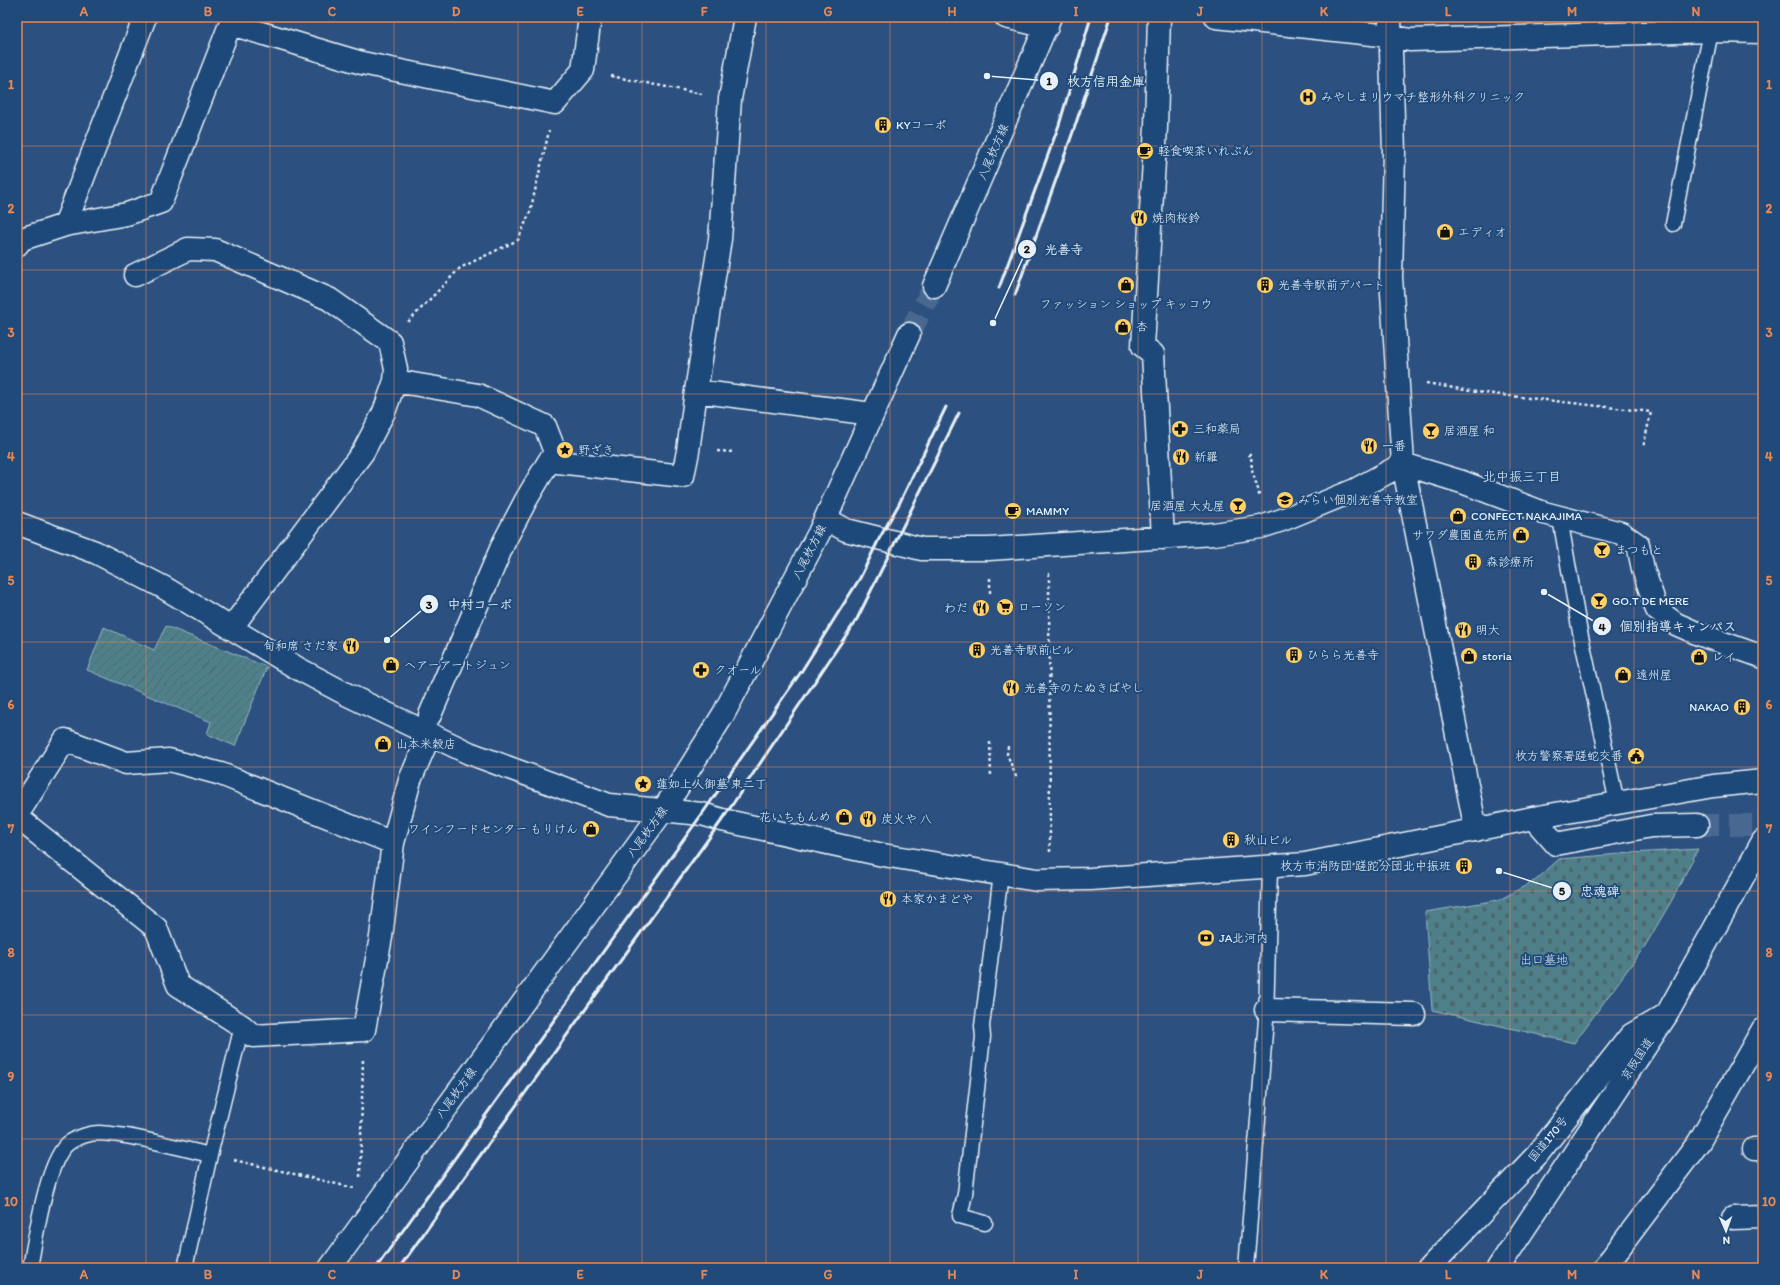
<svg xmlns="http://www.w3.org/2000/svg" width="1780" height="1285" font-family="Itim,'Klee One',sans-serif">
<defs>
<pattern id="cemetery-stones" width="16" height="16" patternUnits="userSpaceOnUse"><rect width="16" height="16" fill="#50808a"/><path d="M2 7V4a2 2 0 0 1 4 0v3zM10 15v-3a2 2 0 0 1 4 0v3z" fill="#4c676d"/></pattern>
<pattern id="garden-furrows" width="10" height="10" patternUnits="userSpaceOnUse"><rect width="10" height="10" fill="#50808a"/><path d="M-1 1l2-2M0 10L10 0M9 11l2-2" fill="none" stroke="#4c676d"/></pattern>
</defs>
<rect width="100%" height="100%" fill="#2c507f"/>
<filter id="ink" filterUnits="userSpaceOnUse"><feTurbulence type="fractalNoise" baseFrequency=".025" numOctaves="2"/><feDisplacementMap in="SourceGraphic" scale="8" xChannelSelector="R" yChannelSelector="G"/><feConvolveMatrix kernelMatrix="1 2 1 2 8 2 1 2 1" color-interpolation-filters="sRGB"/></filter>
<g filter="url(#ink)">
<path fill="url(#cemetery-stones)" stroke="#9cb8c1" d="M1698 849 1672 900 1645 946 1574 1043 1432 1010 1425 912 1499 900 1536 880 1559 859 1632 853Z"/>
<path fill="url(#garden-furrows)" stroke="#9cb8c1" d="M166 626 267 667 235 746 207 734 211 722 87 670 104 627 154 650Z"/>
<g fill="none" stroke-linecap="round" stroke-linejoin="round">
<path stroke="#486891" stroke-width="22" stroke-dasharray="22 11" stroke-linecap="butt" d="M1697 825H1763"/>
<path stroke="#486891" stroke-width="22" stroke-dasharray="22 11" stroke-linecap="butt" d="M909 334 934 286"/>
<g stroke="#e8f1f8" stroke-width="17">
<path id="lane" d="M1673 224 1711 31
M1560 518 1579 627 1617 803
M985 1223 960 1216 965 1194 983 1037 982 1026 1001 874
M30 1268C35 1241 47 1156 70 1142 78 1137 90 1133 99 1133 136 1135 174 1147 210 1155
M185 1268 210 1155 242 1026
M1246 1268 1266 1020 1270 867"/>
</g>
<g stroke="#e8f1f8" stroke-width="25">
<path id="street" d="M1006 17 1047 27
M1159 17 1156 127 1143 346 1153 354 1163 538
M1216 17 1390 36 1410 40 1711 31 1763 32
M1390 17 1394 153 1391 277 1403 464 1476 830
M231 24 362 63 555 103 583 70 590 17
M65 225 145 17
M17 245 22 239 65 225 127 214 161 202 233 17
M135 275 188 249 215 250 329 299 390 342 396 369 395 381 384 412 363 452 232 627
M395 381 478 395 545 426 559 462
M696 391 872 414
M826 519 846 530 922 549H989L1214 534 1261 527 1282 520 1355 490 1403 464 1462 482 1544 513 1621 533 1638 545 1643 569 1657 610 1676 624 1701 635 1763 657
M430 715 504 542 526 500 549 461 683 476 688 451 696 391 720 239 730 99 745 17
M17 815 65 740 126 763 169 760 221 774 393 843
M17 817 156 928 178 985 242 1026 253 1036 364 1030 381 937 393 843 410 780 430 734
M1533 818 1556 844 1651 826 1697 825
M1266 1010 1414 1014
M1754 1149H1763
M1733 1218 1763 1217"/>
</g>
<g stroke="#e8f1f8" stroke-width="25">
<path id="secondary" d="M17 523 95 552 163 587 297 668 348 695 469 753 609 805 702 814 722 820 883 855 1037 880 1090 879 1305 864 1533 818 1713 786 1763 781"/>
</g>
<g stroke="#e8f1f8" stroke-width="25">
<path id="primary" d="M934 286 1050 17
M330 1268 664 809 723 715 819 533 909 334"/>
</g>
<g stroke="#e8f1f8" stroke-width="25">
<path id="highway" d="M1429 1268 1537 1155 1631 1035 1664 1016
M1498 1268 1667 1014 1763 841
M1604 1268 1699 1142 1763 1029"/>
</g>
<path stroke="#e8f1f8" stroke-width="2.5" stroke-dasharray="3 3" stroke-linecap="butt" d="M611 76 702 94
M408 322 460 268 518 240 530 212 549 131
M1426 383 1476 392 1651 412 1643 448
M717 451 735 452
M1248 455H1251L1252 471 1259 492V498
M1049 573 1050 852
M990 578V595
M990 742 991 776
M1008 746 1007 754 1017 779
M234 1160 354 1188
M360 1177 363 1058"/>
<use href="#lane" stroke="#1f4a7a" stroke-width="14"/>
<use href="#street" stroke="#1f4a7a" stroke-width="22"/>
<use href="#secondary" stroke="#1f4a7a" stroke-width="22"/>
<use href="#primary" stroke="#1f4a7a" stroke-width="22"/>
<use href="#highway" stroke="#1f4a7a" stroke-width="22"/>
<path stroke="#e8f1f8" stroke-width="3" d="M999 288 1059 125 1091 17
M1015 295 1074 129 1111 17
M376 1268 702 814 801 672 860 578 879 539 899 504 946 407
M399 1268 722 820 857 619 959 413"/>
</g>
</g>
<path fill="none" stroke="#e88753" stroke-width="1" stroke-opacity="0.55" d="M146 17V1268M270 17V1268M394 17V1268M518 17V1268M642 17V1268M766 17V1268M890 17V1268M1014 17V1268M1138 17V1268M1262 17V1268M1386 17V1268M1510 17V1268M1634 17V1268M17 146H1763M17 270H1763M17 394H1763M17 518H1763M17 642H1763M17 767H1763M17 891H1763M17 1015H1763M17 1139H1763"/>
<defs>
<g id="hospital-disc" transform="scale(0.9)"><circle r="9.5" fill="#ffd166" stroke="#1f4a7a"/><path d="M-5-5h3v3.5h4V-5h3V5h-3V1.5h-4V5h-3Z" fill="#111"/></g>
<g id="building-disc" transform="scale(0.9)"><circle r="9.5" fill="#ffd166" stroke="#1f4a7a"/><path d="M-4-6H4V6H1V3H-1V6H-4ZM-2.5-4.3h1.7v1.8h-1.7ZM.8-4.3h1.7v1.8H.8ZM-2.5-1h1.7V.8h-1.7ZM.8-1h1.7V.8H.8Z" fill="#111"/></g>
<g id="cafe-disc" transform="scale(0.9)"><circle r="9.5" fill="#ffd166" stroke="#1f4a7a"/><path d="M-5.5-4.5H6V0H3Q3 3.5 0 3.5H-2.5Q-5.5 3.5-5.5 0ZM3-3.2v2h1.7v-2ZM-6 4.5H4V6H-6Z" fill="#111"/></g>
<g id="restaurant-disc" transform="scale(0.9)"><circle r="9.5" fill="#ffd166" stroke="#1f4a7a"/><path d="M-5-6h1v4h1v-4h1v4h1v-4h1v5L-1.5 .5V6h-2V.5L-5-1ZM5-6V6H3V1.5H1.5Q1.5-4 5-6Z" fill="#111"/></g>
<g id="shop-disc" transform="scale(0.9)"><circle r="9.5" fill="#ffd166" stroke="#1f4a7a"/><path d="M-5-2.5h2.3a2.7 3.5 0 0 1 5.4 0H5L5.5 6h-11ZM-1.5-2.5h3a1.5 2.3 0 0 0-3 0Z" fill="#111"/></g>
<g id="pharmacy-disc" transform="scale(0.9)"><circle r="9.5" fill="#ffd166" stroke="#1f4a7a"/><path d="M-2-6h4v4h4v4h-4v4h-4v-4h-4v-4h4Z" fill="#111"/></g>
<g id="bar-disc" transform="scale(0.9)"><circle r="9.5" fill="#ffd166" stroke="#1f4a7a"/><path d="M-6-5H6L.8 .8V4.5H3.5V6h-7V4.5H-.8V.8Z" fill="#111"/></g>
<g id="sight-disc" transform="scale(0.9)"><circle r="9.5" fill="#ffd166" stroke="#1f4a7a"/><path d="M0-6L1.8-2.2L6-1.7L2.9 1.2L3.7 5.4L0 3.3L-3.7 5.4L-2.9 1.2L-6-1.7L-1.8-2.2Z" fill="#111"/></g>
<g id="school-disc" transform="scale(0.9)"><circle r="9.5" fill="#ffd166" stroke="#1f4a7a"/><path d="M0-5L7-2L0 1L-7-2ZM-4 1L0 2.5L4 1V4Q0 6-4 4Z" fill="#111"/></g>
<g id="supermarket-disc" transform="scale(0.9)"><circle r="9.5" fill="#ffd166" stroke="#1f4a7a"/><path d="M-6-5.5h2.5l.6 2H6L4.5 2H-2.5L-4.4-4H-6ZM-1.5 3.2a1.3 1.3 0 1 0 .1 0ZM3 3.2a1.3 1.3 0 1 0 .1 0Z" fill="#111"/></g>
<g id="civic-disc" transform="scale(0.9)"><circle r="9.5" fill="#ffd166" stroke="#1f4a7a"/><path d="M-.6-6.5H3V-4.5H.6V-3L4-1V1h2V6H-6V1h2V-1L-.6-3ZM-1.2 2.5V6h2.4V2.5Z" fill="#111"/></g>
<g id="bank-disc" transform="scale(0.9)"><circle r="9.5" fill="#ffd166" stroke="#1f4a7a"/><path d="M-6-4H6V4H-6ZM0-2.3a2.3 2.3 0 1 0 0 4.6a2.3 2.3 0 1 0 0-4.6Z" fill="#111"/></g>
</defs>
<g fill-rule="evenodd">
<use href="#hospital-disc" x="1308" y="97"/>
<use href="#building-disc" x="883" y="125"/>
<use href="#cafe-disc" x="1145" y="151"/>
<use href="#restaurant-disc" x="1139" y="218"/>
<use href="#shop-disc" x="1445" y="232"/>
<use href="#shop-disc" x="1126" y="285"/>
<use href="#building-disc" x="1265" y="285"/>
<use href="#shop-disc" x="1123" y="327"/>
<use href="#pharmacy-disc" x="1180" y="429"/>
<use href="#bar-disc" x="1431" y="431"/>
<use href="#restaurant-disc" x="1369" y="446"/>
<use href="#sight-disc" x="565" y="450"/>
<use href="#restaurant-disc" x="1181" y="457"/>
<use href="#school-disc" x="1285" y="500"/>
<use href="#bar-disc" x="1238" y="506"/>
<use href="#cafe-disc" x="1013" y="511"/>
<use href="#shop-disc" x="1458" y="516"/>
<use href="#shop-disc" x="1521" y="535"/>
<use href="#bar-disc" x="1602" y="550"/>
<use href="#building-disc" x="1473" y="562"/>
<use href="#bar-disc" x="1599" y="601"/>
<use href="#supermarket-disc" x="1005" y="607"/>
<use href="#restaurant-disc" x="981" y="608"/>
<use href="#restaurant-disc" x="1463" y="630"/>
<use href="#restaurant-disc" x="351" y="646"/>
<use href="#building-disc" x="977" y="650"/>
<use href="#building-disc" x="1294" y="655"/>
<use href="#shop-disc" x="1469" y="656"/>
<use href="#shop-disc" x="1699" y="657"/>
<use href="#shop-disc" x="391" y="665"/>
<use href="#pharmacy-disc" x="701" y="670"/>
<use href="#shop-disc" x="1623" y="675"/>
<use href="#restaurant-disc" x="1011" y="688"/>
<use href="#building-disc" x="1742" y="707"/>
<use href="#shop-disc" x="383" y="744"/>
<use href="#civic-disc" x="1636" y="756"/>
<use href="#sight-disc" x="643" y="784"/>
<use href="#shop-disc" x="844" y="817"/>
<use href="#restaurant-disc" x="868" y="819"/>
<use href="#shop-disc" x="591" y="829"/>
<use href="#building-disc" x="1231" y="840"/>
<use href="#building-disc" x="1464" y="866"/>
<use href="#restaurant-disc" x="888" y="899"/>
<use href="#bank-disc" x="1206" y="938"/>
</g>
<g text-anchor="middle" stroke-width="4" stroke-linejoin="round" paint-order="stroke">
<g font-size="12" fill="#e8f1f8" stroke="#1f4a7a" text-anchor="start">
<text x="1321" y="101">みやしまリウマチ整形外科クリニック</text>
<text x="896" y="129">KYコーポ</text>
<text x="1158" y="155">軽食喫茶いれぶん</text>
<text x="1152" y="222">焼肉桜鈴</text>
<text x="1458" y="236">エディオ</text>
<text x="1278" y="289">光善寺駅前デパート</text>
<text x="1126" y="308" text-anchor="middle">ファッション ショップ キッコウ</text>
<text x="1136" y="331">杏</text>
<text x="1193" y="433">三和薬局</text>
<text x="1444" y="435">居酒屋 和</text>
<text x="1382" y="450">一番</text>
<text x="578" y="454">野ざき</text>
<text x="1194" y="461">新羅</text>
<text x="1298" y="504">みらい個別光善寺教室</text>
<text x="1225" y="510" text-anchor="end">居酒屋 大丸屋</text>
<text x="1026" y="515">MAMMY</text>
<text x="1471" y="520">CONFECT NAKAJIMA</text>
<text x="1508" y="539" text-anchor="end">サワダ農園直売所</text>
<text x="1615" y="554">まつもと</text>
<text x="1486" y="566">森診療所</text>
<text x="1612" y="605">GO.T DE MERE</text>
<text x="1018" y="611">ローソン</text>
<text x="968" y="612" text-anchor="end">わだ</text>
<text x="1476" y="634">明大</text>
<text x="338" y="650" text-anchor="end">旬和席 さだ家</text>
<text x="990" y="654">光善寺駅前ビル</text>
<text x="1307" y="659">ひらら光善寺</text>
<text x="1482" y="660">storia</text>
<text x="1712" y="661">レイ</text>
<text x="404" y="669">ヘアーアートジュン</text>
<text x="714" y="674">クオール</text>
<text x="1636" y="679">遠州屋</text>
<text x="1024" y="692">光善寺のたぬきばやし</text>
<text x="1729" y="711" text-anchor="end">NAKAO</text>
<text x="396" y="748">山本米穀店</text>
<text x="1623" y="760" text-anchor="end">枚方警察署蹉蛇交番</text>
<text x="656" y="788">蓮如上人御墓 東二丁</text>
<text x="831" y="821" text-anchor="end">花いちもんめ</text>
<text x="881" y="823">炭火や 八</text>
<text x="578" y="833" text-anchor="end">ワインフードセンター もりけん</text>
<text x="1244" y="844">秋山ビル</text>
<text x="1451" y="870" text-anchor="end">枚方市消防団 蹉跎分団北中振班</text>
<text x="901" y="903">本家かまどや</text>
<text x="1219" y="942">JA北河内</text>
</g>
<g font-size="12" fill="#e8f1f8" stroke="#1f4a7a">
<text transform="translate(993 152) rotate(-67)" y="4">八尾枚方線</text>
<text transform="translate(809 552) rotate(-63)" y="4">八尾枚方線</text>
<text transform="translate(647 832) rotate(-54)" y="4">八尾枚方線</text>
<text transform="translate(1637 1059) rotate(-56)" y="4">京阪国道</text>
<text transform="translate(456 1093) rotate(-54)" y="4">八尾枚方線</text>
<text transform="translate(1548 1139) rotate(-51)" y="4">国道170号</text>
</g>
<g font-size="12" fill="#d1e0e8" stroke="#1f4a7a">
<text x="1544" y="964">出口墓地</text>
</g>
<g font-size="13" fill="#e8f1f8" stroke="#1f4a7a">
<text x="1522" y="481">北中振三丁目</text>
</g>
</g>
<path fill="none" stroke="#e8f1f8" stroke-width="1.5" d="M987 76L1049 81M993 323L1027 249M387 640L429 604M1544 592L1602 626M1499 871L1562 891"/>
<g fill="#e8f1f8" stroke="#1f4a7a" stroke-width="1.5">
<circle cx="987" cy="76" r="4"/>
<circle cx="993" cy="323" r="4"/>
<circle cx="387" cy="640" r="4"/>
<circle cx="1544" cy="592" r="4"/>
<circle cx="1499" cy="871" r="4"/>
<circle cx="1049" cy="81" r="10"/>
<circle cx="1027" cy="249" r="10"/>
<circle cx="429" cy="604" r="10"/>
<circle cx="1602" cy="626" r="10"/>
<circle cx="1562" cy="891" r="10"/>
</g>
<g font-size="12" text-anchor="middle" font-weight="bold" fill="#111">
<text x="1049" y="85">1</text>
<text x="1027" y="253">2</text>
<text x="429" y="609">3</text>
<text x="1602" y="631">4</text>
<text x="1562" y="895">5</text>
</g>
<g font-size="13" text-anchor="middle" font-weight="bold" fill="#e8f1f8" stroke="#1f4a7a" stroke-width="4" stroke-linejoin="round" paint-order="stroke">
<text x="1106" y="86">枚方信用金庫</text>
<text x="1064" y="254">光善寺</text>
<text x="480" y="609">中村コーポ</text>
<text x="1678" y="631">個別指導キャンパス</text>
<text x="1600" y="896">忠魂碑</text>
</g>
<rect width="1780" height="1285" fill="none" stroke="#1f4a7a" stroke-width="44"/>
<g transform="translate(1726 1231) rotate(178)" stroke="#1f4a7a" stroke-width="3" paint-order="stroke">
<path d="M0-3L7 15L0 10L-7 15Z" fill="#e8f1f8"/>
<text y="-6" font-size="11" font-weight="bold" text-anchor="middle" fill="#e8f1f8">N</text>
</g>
<rect x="22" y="22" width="1736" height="1241" fill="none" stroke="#e88753" stroke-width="1.5"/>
<g font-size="13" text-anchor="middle" font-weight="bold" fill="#e88753">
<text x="84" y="16">A</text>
<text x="208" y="16">B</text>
<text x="332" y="16">C</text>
<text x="456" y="16">D</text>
<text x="580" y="16">E</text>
<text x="704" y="16">F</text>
<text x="828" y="16">G</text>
<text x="952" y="16">H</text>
<text x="1076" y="16">I</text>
<text x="1200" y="16">J</text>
<text x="1324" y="16">K</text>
<text x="1448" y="16">L</text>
<text x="1572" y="16">M</text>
<text x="1696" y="16">N</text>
<text x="11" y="89">1</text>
<text x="1769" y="89">1</text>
<text x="11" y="213">2</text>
<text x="1769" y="213">2</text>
<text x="11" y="337">3</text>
<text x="1769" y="337">3</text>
<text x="11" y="461">4</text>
<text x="1769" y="461">4</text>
<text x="11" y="585">5</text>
<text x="1769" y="585">5</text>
<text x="11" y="709">6</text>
<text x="1769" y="709">6</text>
<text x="11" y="833">7</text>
<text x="1769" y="833">7</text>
<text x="11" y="957">8</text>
<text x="1769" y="957">8</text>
<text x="11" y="1081">9</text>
<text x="1769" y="1081">9</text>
<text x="11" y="1206">10</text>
<text x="1769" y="1206">10</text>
<text x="84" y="1279">A</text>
<text x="208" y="1279">B</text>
<text x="332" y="1279">C</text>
<text x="456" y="1279">D</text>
<text x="580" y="1279">E</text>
<text x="704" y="1279">F</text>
<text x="828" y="1279">G</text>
<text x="952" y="1279">H</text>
<text x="1076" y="1279">I</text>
<text x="1200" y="1279">J</text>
<text x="1324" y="1279">K</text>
<text x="1448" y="1279">L</text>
<text x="1572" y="1279">M</text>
<text x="1696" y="1279">N</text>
</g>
</svg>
